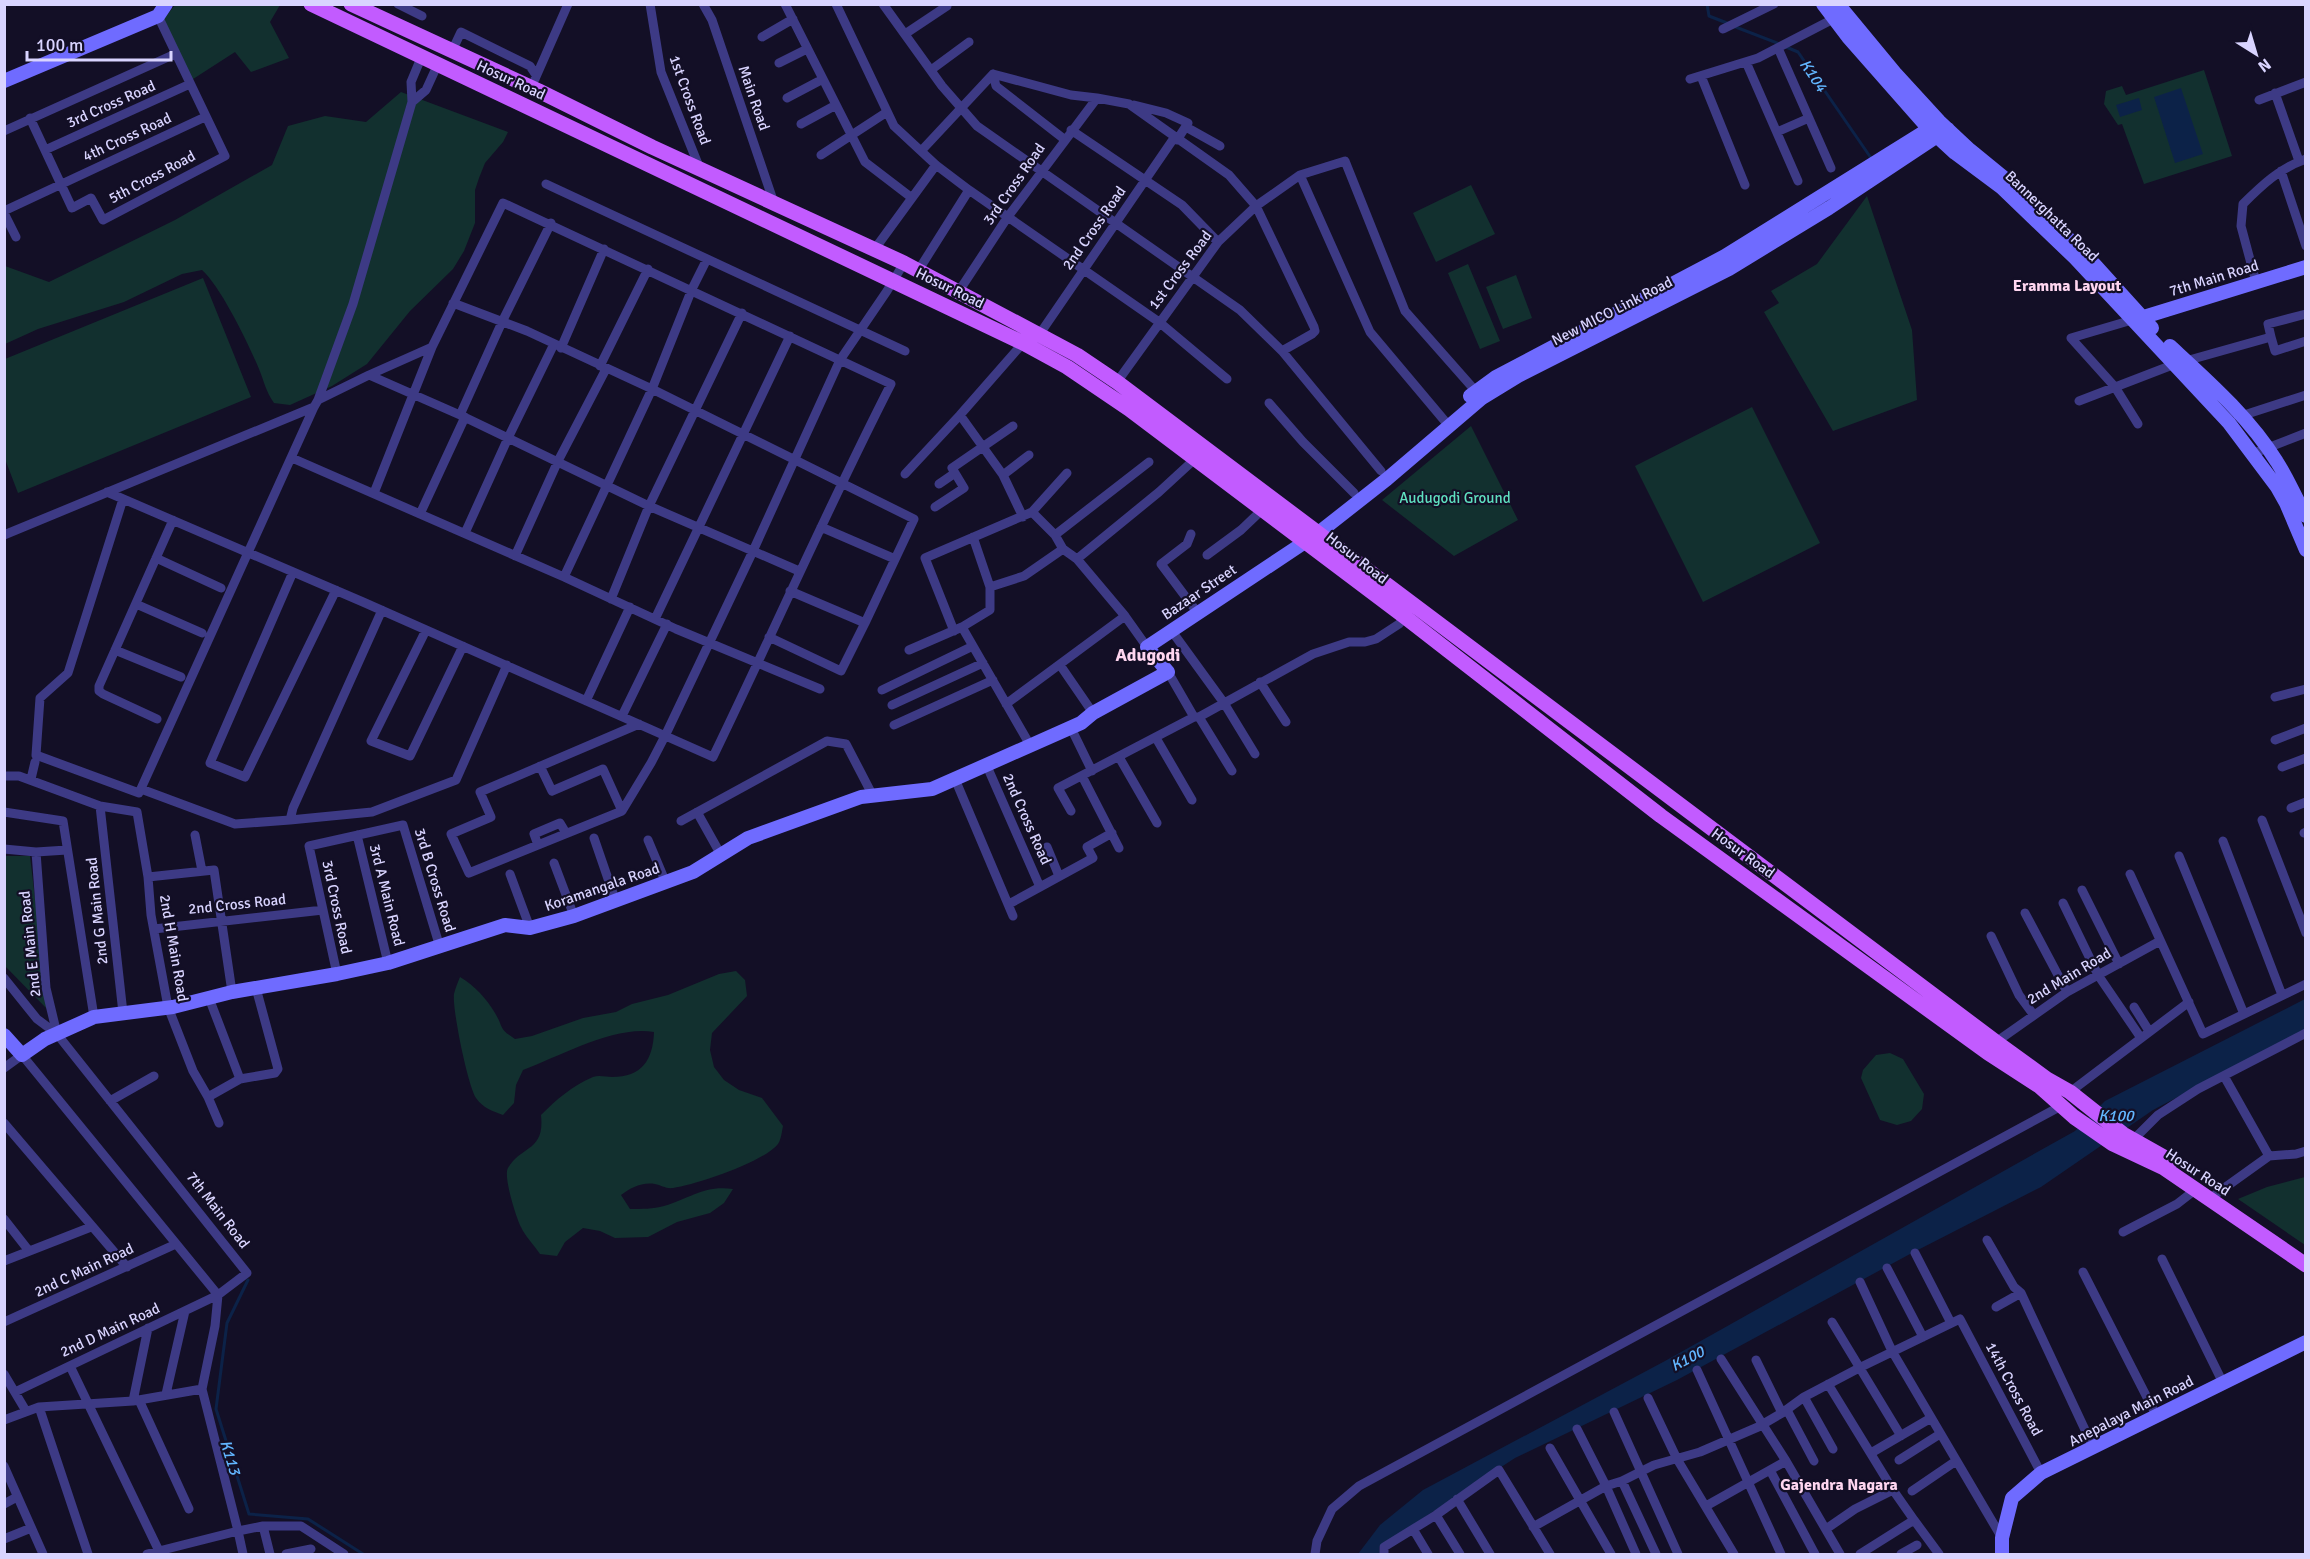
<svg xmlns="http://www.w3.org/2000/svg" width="2310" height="1559" font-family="Signika,sans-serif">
<rect width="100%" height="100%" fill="#130f26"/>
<path fill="#12302f" d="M175 5H280L270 22 289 58 251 72 235 52 190 81 162 21Z
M2204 70 2232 156 2144 184 2122 124 2118 125 2104 104 2106 91 2122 86 2126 95Z
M401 92 508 132 503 142 485 163 479 178 475 190V223L464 251 453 269 410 311 367 364 332 386 290 405 274 403C266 392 264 381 259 369 248 343 221 287 202 270L182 274 124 302 38 329 5 344V266L49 282 175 220 272 165 288 126 325 116 366 122Z
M1471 185 1495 234 1436 262 1413 213Z
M1867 196 1912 330 1917 400 1833 431 1764 312 1779 303 1771 291 1817 264Z
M1468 264 1500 341 1480 349 1448 273Z
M1516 275 1532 318 1503 329 1486 287Z
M203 278 251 397 18 493 5 459V359Z
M1752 407 1820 543 1703 602 1635 466Z
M1471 426 1518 520 1454 556 1382 500Z
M5 856H30L48 1010 5 966Z
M736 971 745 980 747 996 712 1033 710 1050 714 1067 724 1080 739 1090 762 1098 783 1126C782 1131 781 1140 778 1144 764 1162 695 1185 673 1188 666 1189 661 1185 655 1184 641 1182 631 1188 621 1195L630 1209C642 1209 653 1209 664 1206 691 1198 704 1185 733 1189L724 1203 710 1213 677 1222 648 1237 615 1238 600 1231 583 1228 565 1242 557 1256 540 1254C534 1245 525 1236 521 1227 516 1217 503 1176 508 1168 521 1145 545 1152 541 1115 557 1099 572 1086 593 1077 599 1075 606 1077 612 1077 642 1077 653 1060 654 1032 615 1025 560 1056 523 1070L516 1085 514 1103 503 1115C492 1111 483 1108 476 1098 468 1086 452 1009 454 994 455 989 458 982 460 977 475 986 486 998 495 1013 504 1028 498 1028 515 1039L532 1036 583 1018 616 1012 632 1004 668 995 719 974Z
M1890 1053 1903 1059 1924 1094 1922 1109 1911 1121 1897 1125 1880 1120 1861 1078 1863 1070 1876 1055Z
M2305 1177V1245L2238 1199 2267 1187Z"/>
<path fill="#0c2248" d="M2181 88 2203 154 2175 163 2154 97Z
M2139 98 2142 110 2120 117 2116 105Z
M2305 999V1030L2153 1110 2041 1187 1910 1254 1677 1380 1515 1458 1379 1547 1380 1554H1358L1380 1525 1423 1490 1665 1361 2075 1131 2105 1101Z"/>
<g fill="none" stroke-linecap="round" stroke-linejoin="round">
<path stroke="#0c2248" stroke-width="3" d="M1707 4 1709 16 1727 23
M1733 26 1780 44
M1786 47 1798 52 1871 158
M248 1280 227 1323 216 1409 249 1514 308 1519 363 1554"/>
<path stroke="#3d3a85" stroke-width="9" d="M398 4 422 16
M650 4 661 72 700 169
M703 4 712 20 774 203
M785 4 865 162 912 198
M836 4 894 126 936 165 969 190 1159 322 1227 379
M883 4 942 86 977 126 1240 310 1282 351 1381 471
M1723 29 1774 4
M905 34 947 6
M762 37 793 19
M1778 48 1831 168
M452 51 461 32 530 66 536 75
M1746 62 1798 181
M779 63 807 49
M931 70 969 42
M993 74 1071 95 1097 98 1129 104 1229 175 1256 206 1314 327 1315 331 1312 334 1282 351
M993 74 996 86 1064 139
M1701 76 1745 185
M535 79 568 4
M1690 79 1758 58 1839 16
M2275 93 2299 161
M787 98 823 79
M2259 100 2306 82
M412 102 426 90 437 66
M1134 105 1166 113 1188 123 1177 140
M30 118 72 208 91 198 103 220 225 156 158 16
M801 124 836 105
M1186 127 1220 146
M1071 130 1182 205 1218 242
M4 131 175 54
M1777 132 1809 118
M45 150 190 84
M922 150 993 74
M821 155 887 112
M2281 171 2306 246
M1300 175 1370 332 1449 426
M546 184 905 351
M4 211 205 117
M4 213 16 237
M874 250 936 165
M918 271 969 190
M2256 282 2241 226 2243 204C2262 185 2280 168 2306 159
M959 291 1007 218 1097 98
M453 303 527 331 652 389 914 519 865 623 790 591
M2132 320 2071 338 2115 387 2138 424
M1039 335 1174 138
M2271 337 2268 324 2306 314
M561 348 604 249
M600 366 648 269
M369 375 432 347
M1117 382 1218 242 1256 206 1300 175 1345 161 1405 311 1480 396
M318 400 369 375 460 415 649 506 799 571
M2079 401 2175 364 2271 337 2275 351 2306 341
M1269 403 1303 442 1354 493
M460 415 502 322 551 223
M960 415 1003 475 1023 517
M2241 416 2306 395
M2252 454 2306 433
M292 458 564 577 676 629 820 689
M905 474 960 415 1023 343
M1003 475 1029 455
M939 484 955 473
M107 492 363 602 713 757C773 633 828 507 891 384L503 203 432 347 374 493
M123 499 68 673 40 698 36 755 139 793 314 407 318 400 353 304 412 102 411 82 421 58
M935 507 964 488 952 468 1013 426
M1032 512 1055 535 1063 549 1077 559 1125 616 1147 647
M420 514 465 417
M821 527 895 559
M465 533 508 438 554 344
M1191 534 1187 544 1161 564 1197 612
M4 535 314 407
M1055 535 1149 462
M1207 555 1241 530 1263 509
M515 556 558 461 606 369
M156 558 221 588
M1077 559 1159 492 1196 458
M293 572 210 763 245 777 336 590
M564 577 652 389 692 289 707 259
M990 587 1024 576 1063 549
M611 599 649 506 742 313
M136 604 202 633
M382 610 293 808 290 820 372 812 456 780 507 665
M655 619 790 336
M962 627 990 610V587L973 537
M426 630 371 741 410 756 463 646
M1171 630 1224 703 1255 754
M954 631 925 558 1032 512 1067 473
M769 637 841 671 865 623
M115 650 181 677
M909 650 962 627 1030 745
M1060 665 1093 713
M1168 672 1194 717
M1260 682 1286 722
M882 690 973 646
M2275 697 2306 689
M586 701 630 607
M1006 704 1125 616
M892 705 983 663
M622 716 667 624
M1199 717 1232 771
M157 719 103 694 99 691V686L173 520
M639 724 480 792 491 817 451 834 469 873 622 811 651 763 665 736 753 551 840 360 887 291 904 263
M894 725 993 680
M1071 728 1092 771
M1156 738 1192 800
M2275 740 2306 728
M1119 757 1157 823
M986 764 1040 887 1009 904
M540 766 552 791 603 769 622 811
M2282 767 2306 758
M4 776H19L100 806 137 812 148 877 151 915 168 1007 193 1071 208 1097 240 1079 209 998
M1082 776 1119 848
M31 779 35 762
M955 779 1013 916
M141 789 235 824 290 820
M100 806 123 1013
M2291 808 2306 802
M1071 811 1058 788 1194 717H1199L1313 654 1349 642H1365L1376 639 1399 624 1405 617
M4 812 63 821 94 1017
M697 812 721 855
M2262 820 2306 933
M681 821 827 741 846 744 873 796
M2304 833 2306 832
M195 835 202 871
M357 835 388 963
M594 838 616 902
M648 840 666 883
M2223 841 2282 995
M538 845 534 834 560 823 566 833
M1047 847 1059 876
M4 849 36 852 67 850
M36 852 46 988 57 1034
M2179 856 2244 1014
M554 863 574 916
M510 874 530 928
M2130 874 2203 1034 2306 984
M148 877 214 870 232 992
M1040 887 1093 858 1087 847 1112 833
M2082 890 2119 964
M2063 903 2098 975 2141 1038
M2025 913 2067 992
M154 929 323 910
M1991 936 2019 995 2033 1014
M337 974 309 846 403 825 439 944
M4 978 37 1019 57 1034 247 1273 218 1295 215 1326 202 1389 238 1531 263 1526H301L344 1554
M2134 1007 2149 1031
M1996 1042 2067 992 2160 941
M4 1068 22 1055 218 1295 15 1392
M2224 1076 2269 1156
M240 1079 275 1073 278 1069 256 988
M2070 1092 2189 1002
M208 1097 219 1123
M110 1101 154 1076
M4 1123 127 1267
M2133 1140 2158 1115 2198 1089 2306 1033
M2216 1194 2269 1156 2296 1154 2306 1151
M4 1219 29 1251
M2123 1232 2177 1204 2195 1190
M1987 1240 2014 1287 2021 1293 2094 1449
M1915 1253 1951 1323
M2162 1259 2223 1383
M4 1261 91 1227
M1887 1268 1923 1337
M2083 1272 2157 1417
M1860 1282 1892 1351 2002 1538
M1996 1307 2021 1293
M4 1322 176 1244
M1832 1322 1901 1436
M1721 1359 1786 1461 1840 1554
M1756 1360 1782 1413
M70 1366 159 1551
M1697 1370 1781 1554
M4 1374 26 1411
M1828 1384 1893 1490 1914 1520
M166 1394 185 1311
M1804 1397 1833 1449
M1648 1398 1677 1459 1734 1554
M139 1400 189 1509
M133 1401 148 1328
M39 1407 88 1554
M1787 1410 1814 1461
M1614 1412 1678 1554
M4 1420 39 1407 133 1401 202 1389
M1577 1429 1606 1486 1636 1554
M1550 1448 1611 1554
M1871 1453 1931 1418
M1899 1460 1940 1434
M4 1466 43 1554
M1770 1470 1815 1554
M1622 1481 1656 1554
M1912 1491 1956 1461
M1457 1499 1490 1554
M4 1504 17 1497
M1706 1506 1786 1461
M1436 1515 1460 1554
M263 1526 270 1554
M1533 1527 1606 1486 1622 1481 1654 1465 1700 1452 1758 1427 1782 1413 1804 1397 1861 1367 1960 1319 2041 1473
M1413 1529 1428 1554
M1826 1529 1855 1509 1893 1490
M4 1539 31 1528
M147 1554 238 1531 243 1554
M286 1554 311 1549
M1315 1554 1317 1541 1332 1509 1359 1486 2061 1106
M1384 1554V1547L1436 1515 1499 1470 1550 1554
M1860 1554 1914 1520 1939 1554
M1901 1554 1917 1545"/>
<path stroke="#6f6bff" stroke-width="14" d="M1823 4 1848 37 1929 129 1955 153 2002 188 2075 258 2229 423 2277 487 2286 503 2306 550
M1838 4 1895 73 1939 121 1970 150 2014 186 2051 222
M4 81 158 16 166 4
M2069 239 2095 265 2152 328
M2134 320 2306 267
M2170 346C2208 381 2250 418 2277 462 2288 479 2296 499 2306 516
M1470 396 1496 377 1725 256 1929 129 1939 121
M4 1035 22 1055 45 1039 94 1017 173 1007 232 992 337 974 388 963 505 925 530 928 574 916 693 872 748 838 861 797 932 789 1081 723 1093 713 1168 672 1147 647 1317 534 1387 479 1482 398 1518 376 1729 269 1829 208 1948 129
M2002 1554V1538L2012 1498 2041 1473 2306 1342"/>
<path stroke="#c25bff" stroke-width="15" d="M311 4 1023 343 1067 367 1129 409 1405 617 1661 816 1988 1053 2039 1086 2074 1117 2113 1144 2164 1168 2306 1265
M351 4 539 91 652 147 904 263 1077 355 1117 382C1408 603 1703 821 1996 1042L2047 1079 2070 1092 2123 1134 2171 1161"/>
</g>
<g text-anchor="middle" stroke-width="4.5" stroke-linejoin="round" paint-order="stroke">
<g font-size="15" fill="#d9d4ff" stroke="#130f26">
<text transform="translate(511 80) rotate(25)" y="5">Hosur Road</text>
<text transform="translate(754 98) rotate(71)" y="5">Main Road</text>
<text transform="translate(690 100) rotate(70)" y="5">1st Cross Road</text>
<text transform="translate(111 104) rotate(-24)" y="5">3rd Cross Road</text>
<text transform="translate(127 137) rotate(-25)" y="5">4th Cross Road</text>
<text transform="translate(152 177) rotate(-28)" y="5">5th Cross Road</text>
<text transform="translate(1014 184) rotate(-55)" y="5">3rd Cross Road</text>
<text transform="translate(2052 216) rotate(44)" y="5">Bannerghatta Road</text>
<text transform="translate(1094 228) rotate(-55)" y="5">2nd Cross Road</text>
<text transform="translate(1180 270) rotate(-53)" y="5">1st Cross Road</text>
<text transform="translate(2214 278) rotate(-17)" y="5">7th Main Road</text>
<text transform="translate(950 288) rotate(26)" y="5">Hosur Road</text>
<text transform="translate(1612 311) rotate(-27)" y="5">New MICO Link Road</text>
<text transform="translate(1357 558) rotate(38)" y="5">Hosur Road</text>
<text transform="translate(1199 592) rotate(-34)" y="5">Bazaar Street</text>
<text transform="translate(1027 819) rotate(66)" y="5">2nd Cross Road</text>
<text transform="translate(1743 853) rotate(36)" y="5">Hosur Road</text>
<text transform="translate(435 880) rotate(73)" y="5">3rd B Cross Road</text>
<text transform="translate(602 887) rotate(-19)" y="5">Koramangala Road</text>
<text transform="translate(387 895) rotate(76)" y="5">3rd A Main Road</text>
<text transform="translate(237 904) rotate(-6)" y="5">2nd Cross Road</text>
<text transform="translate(337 907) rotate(78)" y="5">3rd Cross Road</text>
<text transform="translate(97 911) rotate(-96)" y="5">2nd G Main Road</text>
<text transform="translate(30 944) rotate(-96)" y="5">2nd E Main Road</text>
<text transform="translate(174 948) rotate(80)" y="5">2nd H Main Road</text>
<text transform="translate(2069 976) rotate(-31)" y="5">2nd Main Road</text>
<text transform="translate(2198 1172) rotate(33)" y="5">Hosur Road</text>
<text transform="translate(218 1210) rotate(52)" y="5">7th Main Road</text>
<text transform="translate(84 1270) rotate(-25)" y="5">2nd C Main Road</text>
<text transform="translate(110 1330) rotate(-25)" y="5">2nd D Main Road</text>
<text transform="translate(2014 1389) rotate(62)" y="5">14th Cross Road</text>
<text transform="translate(2131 1411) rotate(-27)" y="5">Anepalaya Main Road</text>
</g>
<g font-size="15" fill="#5fe0c0" stroke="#130f26">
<text x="1455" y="503">Audugodi Ground</text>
</g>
<g font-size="16" font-style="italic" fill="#62b6ff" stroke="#130f26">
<text transform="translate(1814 75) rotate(56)" y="6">K104</text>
<text x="2116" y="1121">K100</text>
<text transform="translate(1687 1358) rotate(-28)" y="6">K100</text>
<text transform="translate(231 1457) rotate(73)" y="6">K113</text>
</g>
<g font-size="16" font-weight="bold" fill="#ffd6f0" stroke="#130f26">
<text x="2067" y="291">Eramma Layout</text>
<text x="1839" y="1490">Gajendra Nagara</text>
</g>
<g font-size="18" font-weight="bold" fill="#ffd6f0" stroke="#130f26">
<text x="1148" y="661">Adugodi</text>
</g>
</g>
<rect width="2310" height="1559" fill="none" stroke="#d9d4ff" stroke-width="12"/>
<g transform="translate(2256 54) rotate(143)" stroke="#130f26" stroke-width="4.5" paint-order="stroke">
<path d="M0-4.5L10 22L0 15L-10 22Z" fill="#d9d4ff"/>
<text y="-9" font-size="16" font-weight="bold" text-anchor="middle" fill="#d9d4ff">N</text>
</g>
<path d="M27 51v9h144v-9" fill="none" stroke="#d9d4ff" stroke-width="3"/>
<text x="36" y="51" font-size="18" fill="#d9d4ff" stroke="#130f26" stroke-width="4.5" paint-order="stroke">100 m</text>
</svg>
